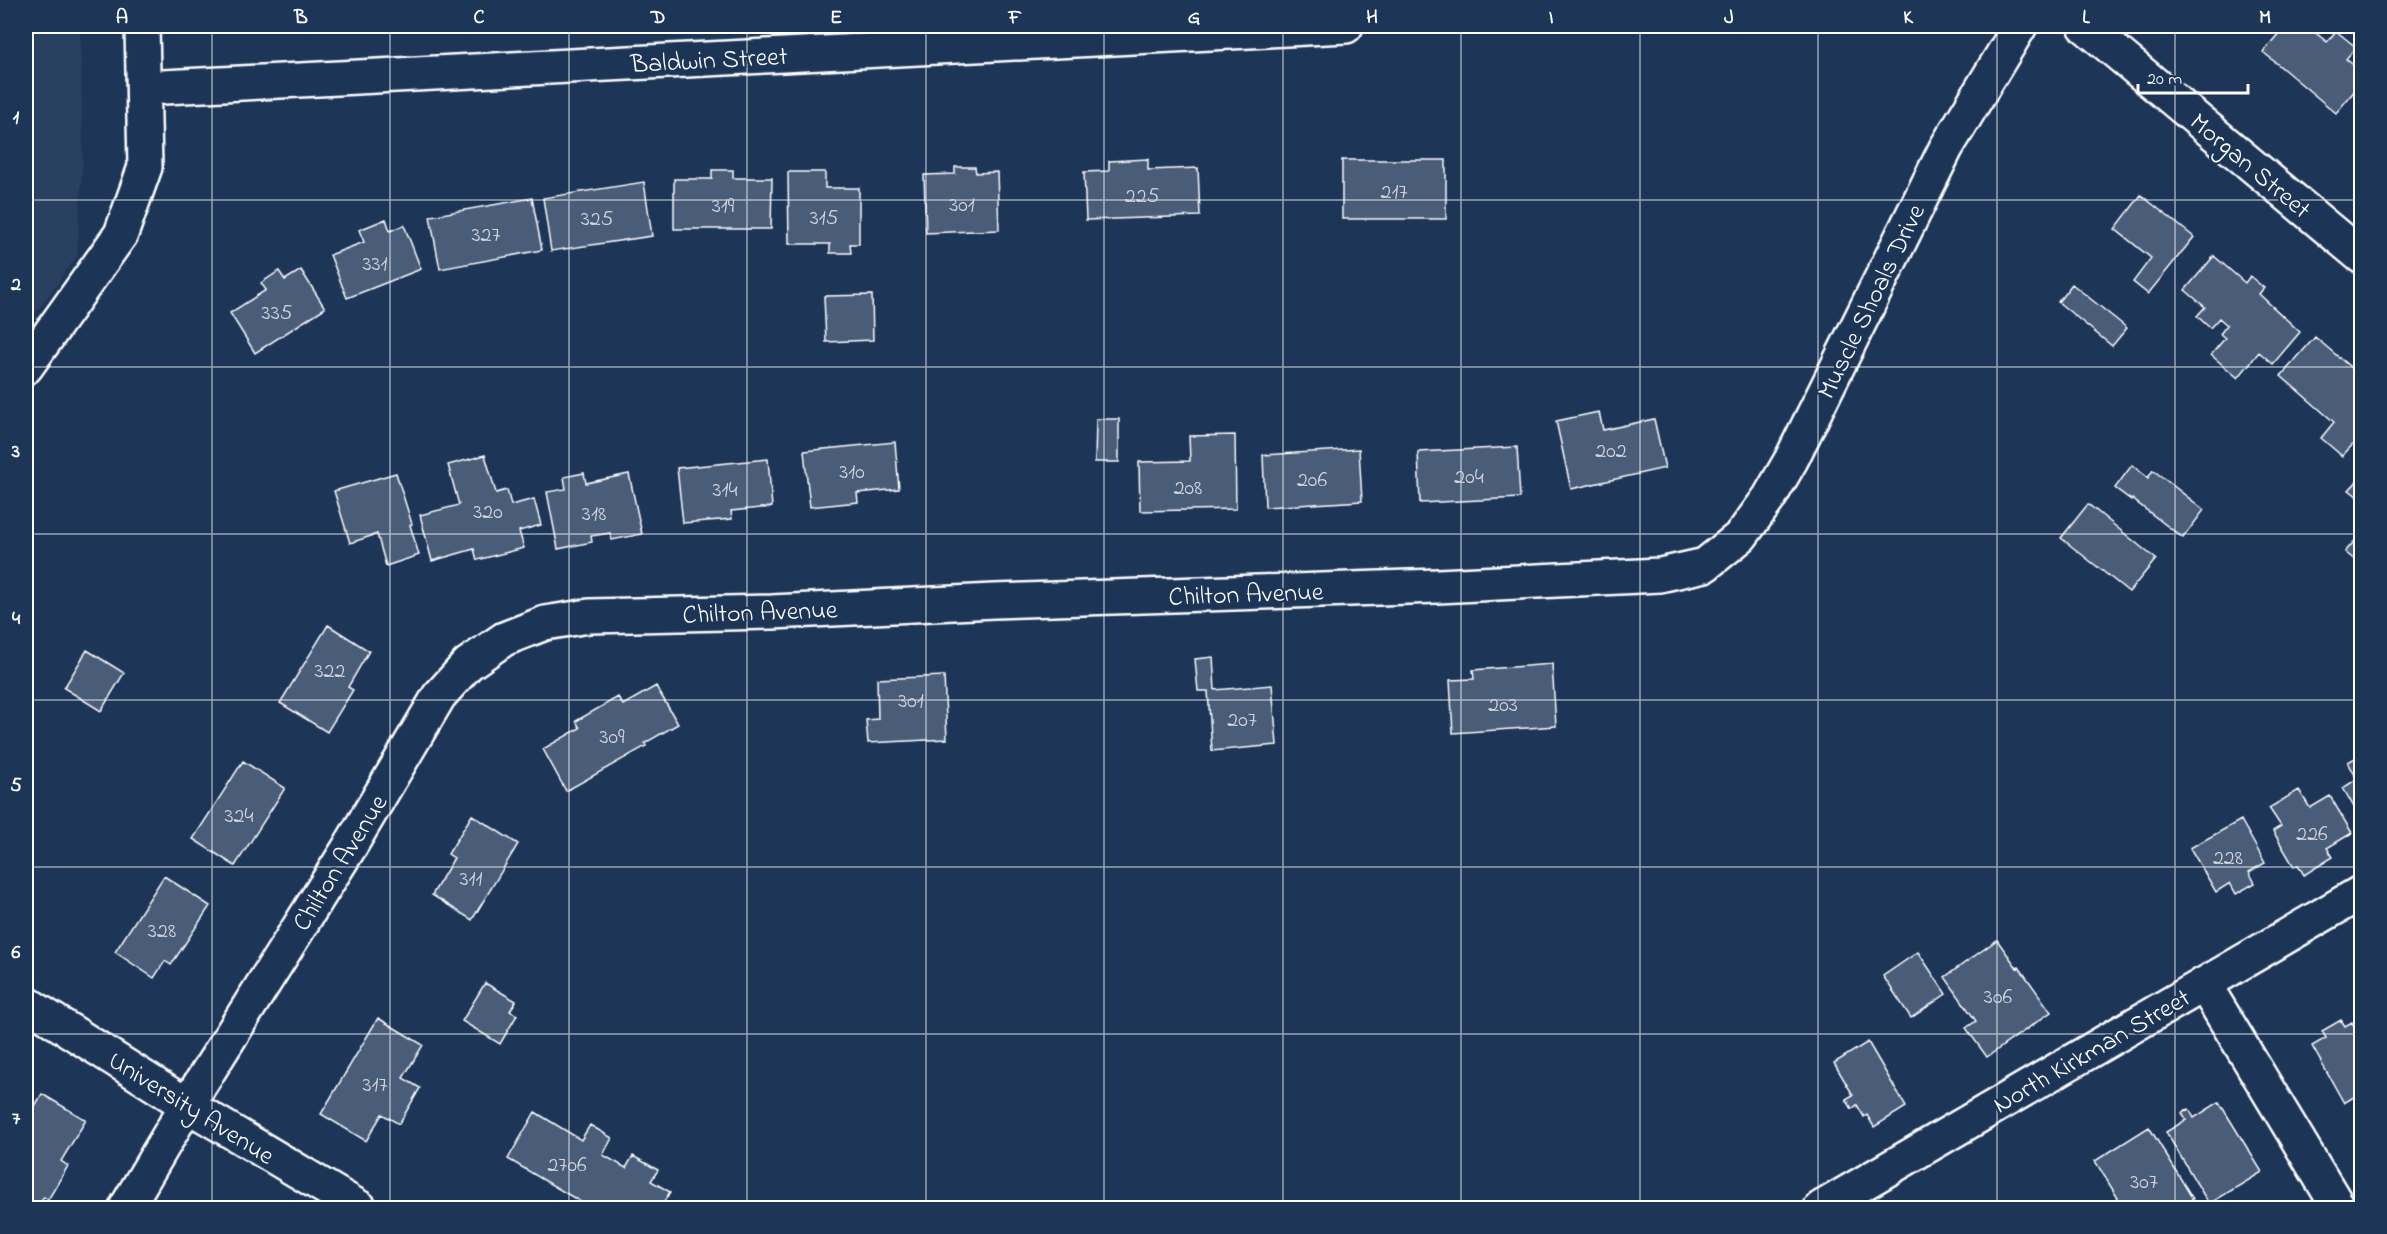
<svg xmlns="http://www.w3.org/2000/svg" width="2387" height="1234" font-family="'Indie Flower',sans-serif">
<rect width="100%" height="100%" fill="#1d3557"/>
<filter id="ink" filterUnits="userSpaceOnUse"><feTurbulence type="fractalNoise" baseFrequency=".0167" numOctaves="2"/><feDisplacementMap in="SourceGraphic" scale="12" xChannelSelector="R" yChannelSelector="G"/><feConvolveMatrix kernelMatrix="1 2 1 2 8 2 1 2 1" color-interpolation-filters="sRGB"/></filter>
<g filter="url(#ink)">
<path fill="#2a4161" d="M26 26H80L83 154 77 256 26 327Z"/>
<path fill="#4a5d79" stroke="#fff" stroke-width="1.5" d="M2285 26H2307L2327 42 2336 31 2356 47 2346 59 2362 72V82L2336 113 2263 52Z
M1148 159V170L1198 168 1200 216 1086 220 1084 172 1109 171V161Z
M1342 160H1446V219H1342Z
M955 167H975L976 173 997 172 999 230 926 233 924 175 955 174Z
M712 170H733V178H772L771 229H674V179H712Z
M788 172H825V188H859V244H850L851 253H830V244H789Z
M644 182 652 236 551 251 543 198Z
M2141 195 2194 237 2148 294 2133 282 2151 258 2115 229Z
M532 198 542 250 440 269 430 216Z
M386 219 390 231 404 225 421 269 347 298 330 255 364 242 359 230Z
M2214 256 2245 283 2250 276 2264 288 2259 294 2300 332 2273 364 2259 352 2238 378 2211 355 2225 338 2220 334 2227 325 2219 318 2210 328 2197 316 2205 307 2185 290Z
M301 270 325 308 255 353 230 313 266 290 261 283 279 271 285 280Z
M2072 284 2127 328 2112 346 2058 302Z
M872 295 873 340 826 342 824 296Z
M2315 337 2362 377V435L2342 456 2321 438 2334 422 2281 376Z
M1599 412 1603 430 1654 419 1665 468 1571 489 1556 421Z
M1096 419H1119V462H1095Z
M1235 435 1236 509 1140 511 1139 462 1190 461 1189 436Z
M895 442 899 489 857 493 858 502 810 507 804 451Z
M1517 447 1520 498 1420 503 1418 452Z
M1359 449 1362 501 1265 507 1263 455Z
M485 455 496 493 507 490 511 505 534 499 541 525 519 531 524 548 477 560 474 549 432 561 420 515 459 505 448 465Z
M768 459 772 507 731 511 732 519 683 523 677 468Z
M2132 465 2148 478 2153 470 2204 510 2183 538 2132 499 2131 500 2115 488Z
M396 473 412 524 410 525 419 555 386 566 377 534 350 543 334 491Z
M584 473 586 483 629 474 642 534 612 540 610 533 591 536 592 542 558 549 547 492 566 489 564 477Z
M2362 476V500L2349 490Z
M2088 504 2156 559 2129 592 2061 538Z
M2362 533V566L2345 552Z
M328 625 369 651 348 687 353 690 327 732 280 703Z
M87 650 124 673 101 711 64 688Z
M1213 657 1215 690 1272 685 1277 745 1212 751 1208 691H1198L1195 659Z
M1552 664 1556 726 1453 733 1450 680 1474 679 1473 670Z
M944 676 947 739 868 743 866 720 878 719 877 679Z
M656 686 678 724 645 743 646 746 566 791 543 749 580 728 576 721 618 697 623 705Z
M2362 754V821L2343 788 2357 779 2348 762Z
M243 761 285 788 235 866 193 839Z
M2299 790 2310 808 2330 796 2352 833 2327 848 2333 857 2304 875 2298 865 2294 867 2273 831 2281 826 2269 808Z
M472 815 518 844 472 920 432 895 454 858 448 854Z
M2241 820 2265 863 2249 872 2255 883 2236 894 2230 883 2216 892 2190 848Z
M164 876 210 906 171 965 165 961 154 978 115 952Z
M1997 940 2017 968 2019 967 2051 1012 1987 1057 1966 1028 1976 1021 1945 977Z
M1918 952 1946 994 1911 1018 1883 976Z
M485 983 516 1001 510 1011 517 1015 500 1044 462 1021Z
M378 1018 423 1045 403 1078 420 1088 399 1124 382 1114 366 1141 321 1114Z
M2341 1020 2345 1026 2352 1022 2362 1039V1092L2344 1103 2312 1046 2326 1038 2322 1031Z
M1868 1042 1906 1107 1874 1127 1867 1115 1864 1117 1857 1105 1852 1109 1846 1099 1853 1095 1834 1063Z
M42 1094 86 1120 61 1161 68 1166 48 1200 44 1197 37 1208H26V1121Z
M2219 1102 2262 1172 2209 1204 2166 1132 2186 1120 2182 1113 2189 1109 2194 1118Z
M535 1112 581 1140 590 1125 612 1138 603 1155 626 1168 633 1156 658 1170 651 1181 670 1192 660 1208H591L508 1159Z
M2149 1127 2193 1199 2178 1208H2124L2095 1161Z"/>
<g fill="none" stroke-linecap="round" stroke-linejoin="round">
<g stroke="#fff" stroke-width="38">
<path id="minor" d="M2085 26 2362 257
M144 88 1346 26
M26 367 121 234 145 167 142 26
M2204 984 2339 1208
M26 1003 187 1105 360 1208
M126 1208 187 1105 349 848 439 696 468 664 504 639 545 623 589 616 772 612 994 601 1438 586 1660 575 1705 565 1741 536 1769 498 1791 460 1946 148 2020 26
M1821 1208 2362 892"/>
</g>
<use href="#minor" stroke="#1d3557" stroke-width="33"/>
</g>
</g>
<path fill="none" stroke="#fff" stroke-width="1.5" stroke-opacity="0.55" d="M212 26V1208M390 26V1208M569 26V1208M747 26V1208M926 26V1208M1104 26V1208M1283 26V1208M1461 26V1208M1640 26V1208M1818 26V1208M1997 26V1208M2175 26V1208M26 200H2362M26 367H2362M26 534H2362M26 700H2362M26 867H2362M26 1034H2362"/>
<g text-anchor="middle" stroke-width="4.5" stroke-linejoin="round" paint-order="stroke">
<g font-size="22" fill="#d2d6de">
<text x="1394" y="198">217</text>
<text x="1142" y="202">225</text>
<text x="962" y="211">301</text>
<text x="723" y="212">319</text>
<text x="824" y="224">315</text>
<text x="597" y="225">325</text>
<text x="486" y="241">327</text>
<text x="375" y="270">331</text>
<text x="277" y="319">335</text>
<text x="1611" y="457">202</text>
<text x="852" y="478">310</text>
<text x="1469" y="483">204</text>
<text x="1312" y="486">206</text>
<text x="1188" y="494">208</text>
<text x="725" y="496">314</text>
<text x="488" y="518">320</text>
<text x="594" y="520">318</text>
<text x="330" y="677">322</text>
<text x="911" y="707">301</text>
<text x="1503" y="711">203</text>
<text x="1242" y="726">207</text>
<text x="612" y="743">309</text>
<text x="239" y="822">324</text>
<text x="2312" y="840">226</text>
<text x="2228" y="864">228</text>
<text x="471" y="885">311</text>
<text x="162" y="937">328</text>
<text x="1998" y="1003">306</text>
<text x="375" y="1091">317</text>
<text x="567" y="1171">2706</text>
<text x="2144" y="1188">307</text>
</g>
<g font-size="26" fill="#fff" stroke="#1d3557">
<text transform="translate(709 59) rotate(-3)" y="9">Baldwin Street</text>
<text transform="translate(2251 165) rotate(40)" y="9">Morgan Street</text>
<text transform="translate(1870 301) rotate(-64)" y="9">Muscle Shoals Drive</text>
<text transform="translate(1246 593) rotate(-2)" y="9">Chilton Avenue</text>
<text transform="translate(760 611) rotate(-2)" y="9">Chilton Avenue</text>
<text transform="translate(339 862) rotate(-58)" y="9">Chilton Avenue</text>
<text transform="translate(2091 1050) rotate(-30)" y="9">North Kirkman Street</text>
<text transform="translate(192 1107) rotate(32)" y="9">University Avenue</text>
</g>
</g>
<rect width="2387" height="1234" fill="none" stroke="#1d3557" stroke-width="66"/>
<path d="M2138 84v9h110v-9" fill="none" stroke="#ffffff" stroke-width="3"/>
<text x="2147" y="84" font-size="18" fill="#ffffff" stroke="#1d3557" stroke-width="4.5" paint-order="stroke">20 m</text>
<rect x="33" y="33" width="2321" height="1168" fill="none" stroke="#fff" stroke-width="2"/>
<g font-size="20" text-anchor="middle" font-weight="bold" fill="#fff">
<text x="122" y="23">A</text>
<text x="301" y="23">B</text>
<text x="479" y="23">C</text>
<text x="658" y="23">D</text>
<text x="836" y="23">E</text>
<text x="1015" y="23">F</text>
<text x="1194" y="23">G</text>
<text x="1372" y="23">H</text>
<text x="1551" y="23">I</text>
<text x="1729" y="23">J</text>
<text x="1908" y="23">K</text>
<text x="2086" y="23">L</text>
<text x="2265" y="23">M</text>
<text x="16" y="123">1</text>
<text x="16" y="290">2</text>
<text x="16" y="457">3</text>
<text x="16" y="624">4</text>
<text x="16" y="791">5</text>
<text x="16" y="958">6</text>
<text x="16" y="1124">7</text>
</g>
</svg>
